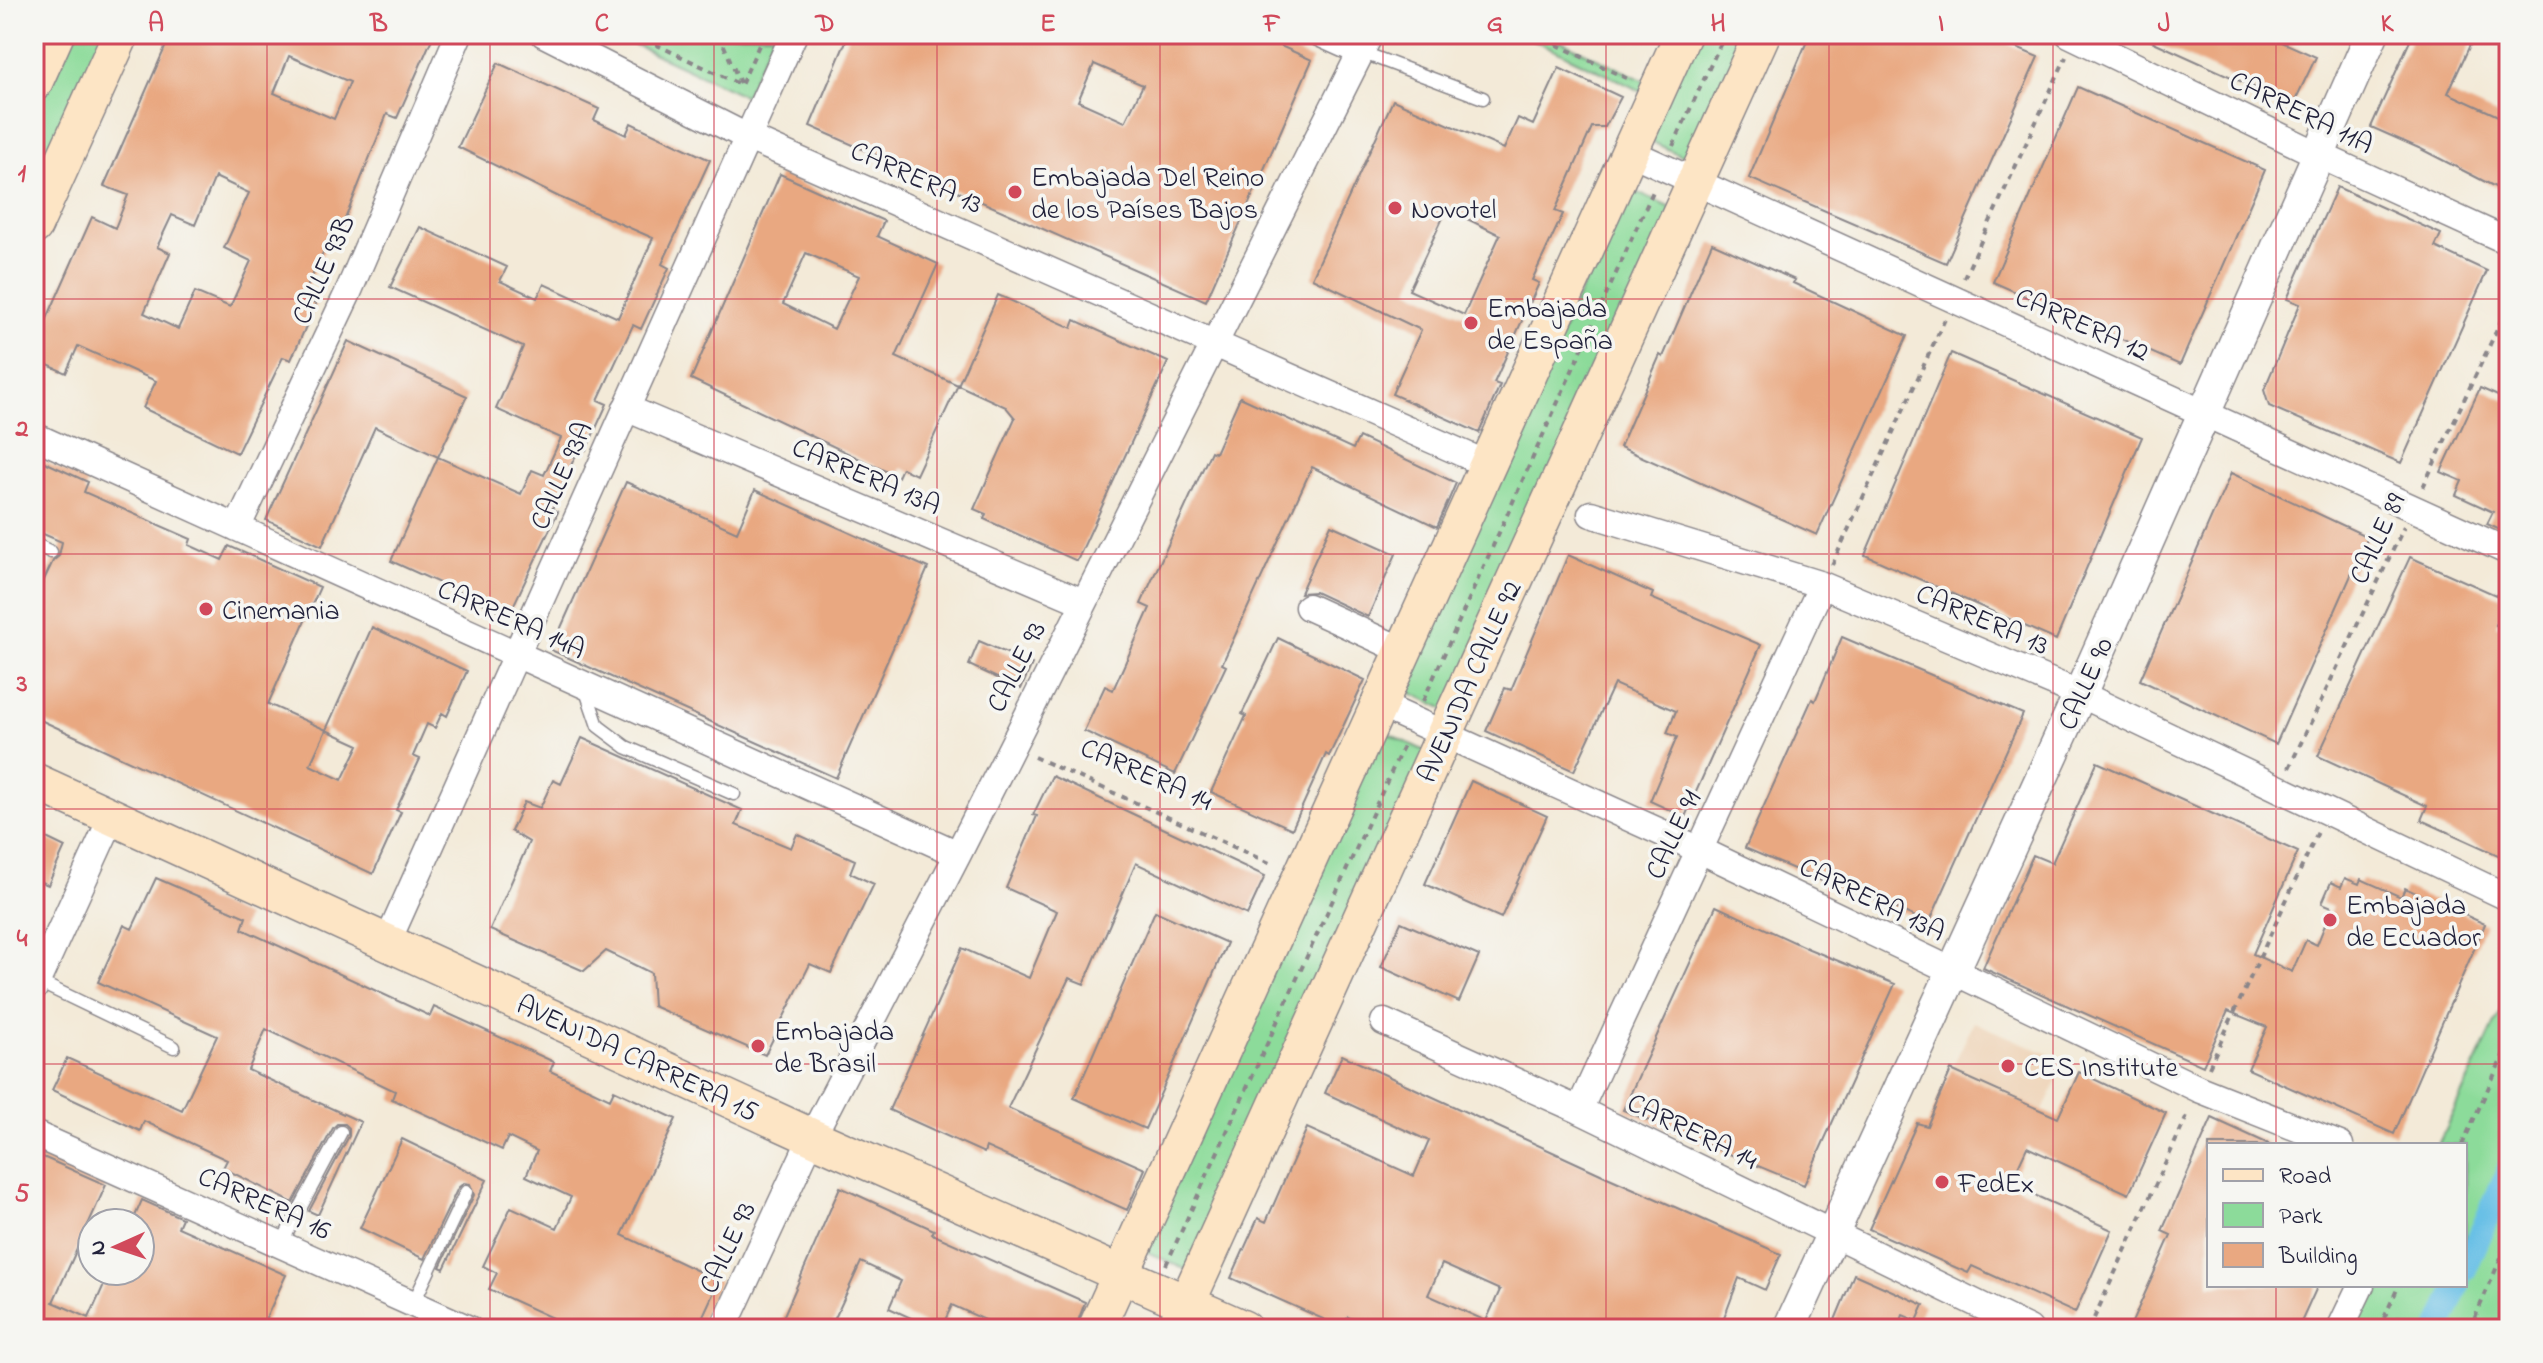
<svg xmlns="http://www.w3.org/2000/svg" width="2543" height="1363" font-family="'Indie Flower',sans-serif">
<rect width="100%" height="100%" fill="#f6f6f2"/>
<filter id="ink" filterUnits="userSpaceOnUse"><feTurbulence type="fractalNoise" baseFrequency=".0125" numOctaves="2"/><feDisplacementMap in="SourceGraphic" scale="16" xChannelSelector="R" yChannelSelector="G"/><feConvolveMatrix kernelMatrix="1 2 1 2 8 2 1 2 1" color-interpolation-filters="sRGB"/></filter>
<filter id="wash" filterUnits="userSpaceOnUse"><feTurbulence type="fractalNoise" baseFrequency=".006" numOctaves="4" result="noise"/><feDisplacementMap in="SourceGraphic" scale="32" xChannelSelector="R" yChannelSelector="G"/><feGaussianBlur stdDeviation="1.8" result="paint"/><feColorMatrix in="noise" values="0 0 0 0 0 0 0 0 0 0 0 0 0 0 0 0 0 1.4 0 .05"/><feComposite in="paint" operator="in"/></filter>
<g filter="url(#wash)">
<rect width="100%" height="100%" fill="#f3ead8"/>
<path fill="#efd6bb" d="M1974 1022 2065 1061 2043 1111 1951 1070Z"/>
<path fill="#8cdb9a" stroke="#577e6a" stroke-width="2" d="M71 34H110L34 200V116Z
M612 34H774L745 96Z
M1522 34H1547L1655 86 1651 96Z
M1696 34H1751L1693 161 1648 140Z
M1627 188 1673 209 1447 710 1401 688Z
M1381 730 1427 752 1191 1272 1145 1251Z
M2509 993V1329H2353L2373 1285H2465V1145H2438Z"/>
<g fill="none" stroke-linecap="round" stroke-linejoin="round">
<path stroke="#69c0e6" stroke-width="24" d="M2465 1269 2509 1169
M2439 1329 2458 1285"/>
</g>
<g id="blocks">
<path fill="#e9a881" fill-rule="evenodd" d="M171 34H434L397 118 387 114 339 234 333 231 302 298 316 304 291 360 283 357 237 453 143 408 156 381 78 346 66 373 34 359V348L92 217 115 228 128 195 104 186ZM289 56 350 82 334 119 274 93ZM215 177 249 193 224 248 251 261 230 307 195 292 178 329 144 313 170 253 157 247 172 215 195 225Z
M849 34H1254L1312 60 1206 301 810 126ZM1094 64 1143 85 1125 122 1078 101Z
M1810 34H1984L2038 57 1946 263 1749 178Z
M2136 34H2264L2316 57 2293 105Z
M2413 34H2475L2448 93 2509 121V194L2421 149 2371 127Z
M498 63 599 109 594 120 626 135 631 123 710 160 662 264 669 268 641 329 633 325 598 400 607 404 586 450 580 447 573 461 552 509 558 512 509 615 391 561 438 457 521 494 532 470 544 475 561 438 496 409 523 347 390 287 420 227 507 267 500 281 537 298 544 284 618 318 653 238 559 197 458 147Z
M1559 68 1621 97 1605 127H1592L1555 211 1563 214 1532 280 1539 283 1494 383 1500 385 1479 433 1392 394 1421 330 1312 278 1393 100 1504 149 1518 118 1533 125ZM1447 209 1500 235 1464 315 1409 290Z
M2078 87 2265 170 2180 365 1993 282Z
M780 174 884 221 877 236 938 264 896 357 958 385 916 475 902 468 898 477 691 379ZM806 253 859 276 834 329 783 304Z
M2337 187 2441 234 2435 247 2487 271 2401 463 2269 406 2264 390 2300 304 2287 299Z
M1712 243 1795 280 1793 283 1907 336 1817 535 1620 447 1660 355 1663 357Z
M998 295 1072 328 1075 320 1168 362 1077 561 984 519 986 514 974 509 1015 418 1006 407 958 385Z
M348 341 467 396 438 457 375 427 322 546 266 520Z
M1951 353 2142 437 2056 640 1865 555Z
M2480 388 2509 401V534L2487 524 2493 512 2456 495 2462 481 2441 472Z
M1240 397 1353 449 1359 437 1456 483 1437 527 1312 467 1222 664 1226 666 1175 774 1084 731 1105 686 1113 690 1150 608 1141 604 1211 451 1215 453Z
M34 457 88 482 84 492 191 539 189 545 222 560 229 546 320 587 268 704 326 730 372 627 467 671 447 716 442 713 435 728 427 724 413 756 420 759 396 810 401 812 373 874 34 717V601L53 561 59 556 62 542 34 530ZM326 730 359 745 342 780 310 765Z
M2231 473 2368 537 2276 744 2140 680Z
M626 482 737 532 755 490 928 568 836 778 551 650Z
M1331 525 1396 554 1368 617 1315 592 1300 593Z
M1568 555 1653 593 1651 598 1761 645 1685 817 1650 801 1677 737 1667 733 1676 711 1614 684 1574 771 1486 731 1505 688 1511 690Z
M2410 557 2507 600 2496 625 2509 631V860L2421 820 2427 806 2318 756Z
M1842 637 2023 714 1929 923 1840 884 1838 888 1745 848 1812 699 1815 701Z
M1278 638 1365 680 1329 756 1326 754 1292 829 1211 792 1246 716 1242 714Z
M979 641 1032 664 1021 689 969 665Z
M582 738 742 810 736 825 791 848 797 834 855 860 850 873 874 884 831 973 810 964 765 1055 653 1006 651 973 606 951 584 971 490 930 529 842 511 831 524 802 540 808 553 780 561 784Z
M2097 762 2298 852 2253 954 2292 972 2306 940 2317 945 2332 907 2322 903 2331 882 2341 887 2345 878 2359 884 2361 879 2401 897 2405 888 2485 924 2394 1134 2248 1069 2267 1027 2228 1011 2203 1066 1983 968 2033 855 2052 863Z
M1052 776 1265 876 1247 915 1136 863 1084 984 1069 978 1008 1108 1145 1169 1127 1210 986 1147 984 1153 889 1110 962 948 1029 978 1057 911 1006 888 1037 816 1033 815Z
M1471 781 1547 816 1501 918 1425 884Z
M34 832 65 847 48 885 34 879Z
M156 878 246 917 242 929 301 956 430 1016 434 1007 554 1062 550 1071 610 1099 614 1090 676 1119 622 1235 719 1281 697 1329H576L489 1289 497 1273 483 1266 511 1207 557 1228 571 1197 526 1176 537 1151 508 1137 502 1150 392 1099 395 1091 266 1029 248 1070 361 1122 318 1215 309 1211 349 1136V1128L345 1124H337L333 1128 293 1203 223 1168 227 1160 144 1121 140 1131 52 1090 67 1058 182 1110 217 1036 98 982 124 925 132 929Z
M1716 906 1809 949 1895 984 1804 1185 1623 1110Z
M1155 911 1227 943 1145 1129 1074 1098Z
M1401 922 1479 956 1459 1002 1381 967Z
M1342 1055 1607 1177 1781 1254 1765 1290 1739 1278 1720 1329H1376L1348 1317 1343 1328 1231 1278 1258 1218 1266 1222 1307 1128 1414 1176 1429 1141 1325 1093ZM1442 1264 1500 1290 1486 1321 1428 1295Z
M1951 1070 2058 1118 2079 1072 2166 1113 2129 1194 2027 1147 2010 1184 2112 1230 2075 1313 1972 1266 1968 1273 1869 1229 1917 1123 1927 1126Z
M2212 1118 2271 1145H2209V1285H2318L2298 1329H2129L2171 1235 2162 1231Z
M402 1139 487 1180 444 1269 440 1267 474 1195 470 1184 464 1183 458 1188 424 1259 360 1228Z
M34 1153 106 1185 53 1302 89 1318 110 1271H140V1223H132L142 1200 182 1218 178 1227 286 1275 261 1329H34Z
M840 1187 934 1230 932 1234 1085 1302 1075 1329H1005L952 1305 941 1329H935L889 1308 901 1281 861 1262 830 1329H778Z
M1854 1274 1924 1305 1917 1321 1903 1315 1898 1329H1857L1835 1320Z"/>
</g>
</g>
<g filter="url(#ink)">
<use href="#blocks" fill-opacity="0" stroke="#8a868a" stroke-width="2"/>
<g fill="none" stroke-linecap="round" stroke-linejoin="round">
<g stroke="#8a868a" stroke-width="15">
<path id="service" d="M1361 52 1483 98
M2509 368V382
M34 544 51 552
M585 688 598 726 626 747 734 794
M37 981 174 1047
M281 1244 341 1132
M413 1304 466 1192"/>
</g>
<g stroke="#8a868a" stroke-width="29">
<path id="minor" d="M544 34 747 137 1489 465
M1321 34 1361 52
M2069 34 2319 155 2509 242
M1630 152 2509 552
M626 408 1083 602
M41 439 958 854
M1591 514 1822 585 2080 694 2509 898
M237 528 347 295 459 34
M1308 607 1404 651
M1380 705 1700 850 2199 1089 2340 1145
M387 943 794 34
M34 988 112 817
M1384 1022 1579 1110 2029 1329
M1579 1110 1822 585
M34 1134 469 1329
M723 1329 812 1137 958 854 1370 34
M2340 1329 2361 1285"/>
</g>
<g stroke="#8a868a" stroke-width="35">
<path id="tertiary" d="M1789 1329 2080 694 2372 34"/>
</g>
<g stroke="#8a868a" stroke-width="39">
<path id="secondary" d="M34 83 56 34
M34 226 121 34
M34 781 812 1137 1244 1329
M1096 1329 1683 34
M1175 1329 1762 34"/>
</g>
<path stroke="#8a868a" stroke-width="4" stroke-dasharray="6 6" stroke-linecap="butt" d="M634 34 741 85 764 34
M719 34 740 83
M1535 34 1632 81
M1673 146 1725 34
M1964 278 2066 57
M2423 487 2509 304
M1832 565 1945 319
M1423 701 1655 187
M1034 757 1274 865
M2289 768 2404 527
M2209 1067 2318 832
M2462 1145 2509 1043
M1166 1265 1405 742
M1137 1329 1143 1317
M2089 1329 2189 1112
M2379 1329 2399 1285
M2470 1329 2509 1239"/>
<use href="#service" stroke="#fff" stroke-width="12"/>
<use href="#minor" stroke="#fff" stroke-width="26"/>
<use href="#tertiary" stroke="#fff" stroke-width="32"/>
<use href="#secondary" stroke="#fde5c5" stroke-width="36"/>
</g>
</g>
<path fill="none" stroke="#d1495b" stroke-width="2" stroke-opacity="0.55" d="M267 34V1329M490 34V1329M714 34V1329M937 34V1329M1160 34V1329M1383 34V1329M1606 34V1329M1829 34V1329M2053 34V1329M2276 34V1145M34 299H2509M34 554H2509M34 809H2509M34 1064H2509M2276 1285V1329"/>
<g fill="#d1495b" stroke="#f6f6f2" stroke-width="3">
<circle cx="1015" cy="192" r="8"/>
<circle cx="1395" cy="208" r="8"/>
<circle cx="1471" cy="323" r="8"/>
<circle cx="206" cy="609" r="8"/>
<circle cx="2330" cy="920" r="8"/>
<circle cx="758" cy="1046" r="8"/>
<circle cx="2008" cy="1066" r="8"/>
<circle cx="1942" cy="1182" r="8"/>
</g>
<g text-anchor="middle" stroke-width="7" stroke-linejoin="round" paint-order="stroke">
<g font-size="28" fill="#22223b" stroke="#f6f6f2">
<text transform="translate(2302 111) rotate(26)" y="10">CARRERA 11A</text>
<text transform="translate(917 176) rotate(24)" y="10">CARRERA 13</text>
<text transform="translate(322 269) rotate(-66)" y="10">CALLE 93B</text>
<text transform="translate(2083 323) rotate(24)" y="10">CARRERA 12</text>
<text transform="translate(560 475) rotate(-66)" y="10">CALLE 93A</text>
<text transform="translate(867 475) rotate(23)" y="10">CARRERA 13A</text>
<text transform="translate(2376 538) rotate(-65)" y="10">CALLE 89</text>
<text transform="translate(512 618) rotate(24)" y="10">CARRERA 14A</text>
<text transform="translate(1983 618) rotate(23)" y="10">CARRERA 13</text>
<text transform="translate(1015 666) rotate(-63)" y="10">CALLE 93</text>
<text transform="translate(1468 681) rotate(-66)" y="10">AVENIDA CALLE 92</text>
<text transform="translate(2084 683) rotate(-66)" y="10">CALLE 90</text>
<text transform="translate(1147 773) rotate(24)" y="10">CARRERA 14</text>
<text transform="translate(1672 834) rotate(-65)" y="10">CALLE 91</text>
<text transform="translate(1873 898) rotate(26)" y="10">CARRERA 13A</text>
<text transform="translate(638 1057) rotate(25)" y="10">AVENIDA CARRERA 15</text>
<text transform="translate(1693 1130) rotate(26)" y="10">CARRERA 14</text>
<text transform="translate(265 1202) rotate(24)" y="10">CARRERA 16</text>
<text transform="translate(726 1247) rotate(-65)" y="10">CALLE 93</text>
</g>
<g font-size="28" fill="#22223b" stroke="#f6f6f2" text-anchor="start">
<text x="1031" y="186">Embajada Del Reino<tspan x="1031" dy="32">de los Países Bajos</tspan></text>
<text x="1411" y="218">Novotel</text>
<text x="1487" y="317">Embajada<tspan x="1487" dy="32">de España</tspan></text>
<text x="222" y="619">Cinemania</text>
<text x="2346" y="914">Embajada<tspan x="2346" dy="32">de Ecuador</tspan></text>
<text x="774" y="1040">Embajada<tspan x="774" dy="32">de Brasil</tspan></text>
<text x="2024" y="1076">CES Institute</text>
<text x="1958" y="1192">FedEx</text>
</g>
</g>
<rect width="2543" height="1363" fill="none" stroke="#f6f6f2" stroke-width="88"/>
<rect x="2207" y="1143" width="260" height="144" fill="#f6f6f2" stroke="#a1a1a9" stroke-width="2"/>
<rect x="2223" y="1169" width="40" height="12" fill="#fde5c5" stroke="#a1a1a9" stroke-width="2"/>
<text x="2279" y="1183" font-size="24" fill="#22223b">Road</text>
<rect x="2223" y="1203" width="40" height="24" fill="#8cdb9a" stroke="#a1a1a9" stroke-width="2"/>
<text x="2279" y="1223" font-size="24" fill="#22223b">Park</text>
<rect x="2223" y="1243" width="40" height="24" fill="#e9a881" stroke="#a1a1a9" stroke-width="2"/>
<text x="2279" y="1263" font-size="24" fill="#22223b">Building</text>
<g transform="translate(116 1247) rotate(267)"><circle r="38" fill="#f6f6f2" stroke="#a1a1a9" stroke-width="2"/>
<path d="M0-6L14 30L0 20L-14 30Z" fill="#d1495b"/>
<text y="-12" font-size="22" font-weight="bold" text-anchor="middle" fill="#22223b">N</text>
</g>
<rect x="44" y="44" width="2455" height="1275" fill="none" stroke="#d1495b" stroke-width="3"/>
<g font-size="26" text-anchor="middle" font-weight="bold" fill="#d1495b">
<text x="156" y="31">A</text>
<text x="379" y="31">B</text>
<text x="602" y="31">C</text>
<text x="825" y="31">D</text>
<text x="1048" y="31">E</text>
<text x="1272" y="31">F</text>
<text x="1495" y="31">G</text>
<text x="1718" y="31">H</text>
<text x="1941" y="31">I</text>
<text x="2164" y="31">J</text>
<text x="2387" y="31">K</text>
<text x="22" y="181">1</text>
<text x="22" y="436">2</text>
<text x="22" y="691">3</text>
<text x="22" y="946">4</text>
<text x="22" y="1201">5</text>
</g>
</svg>
